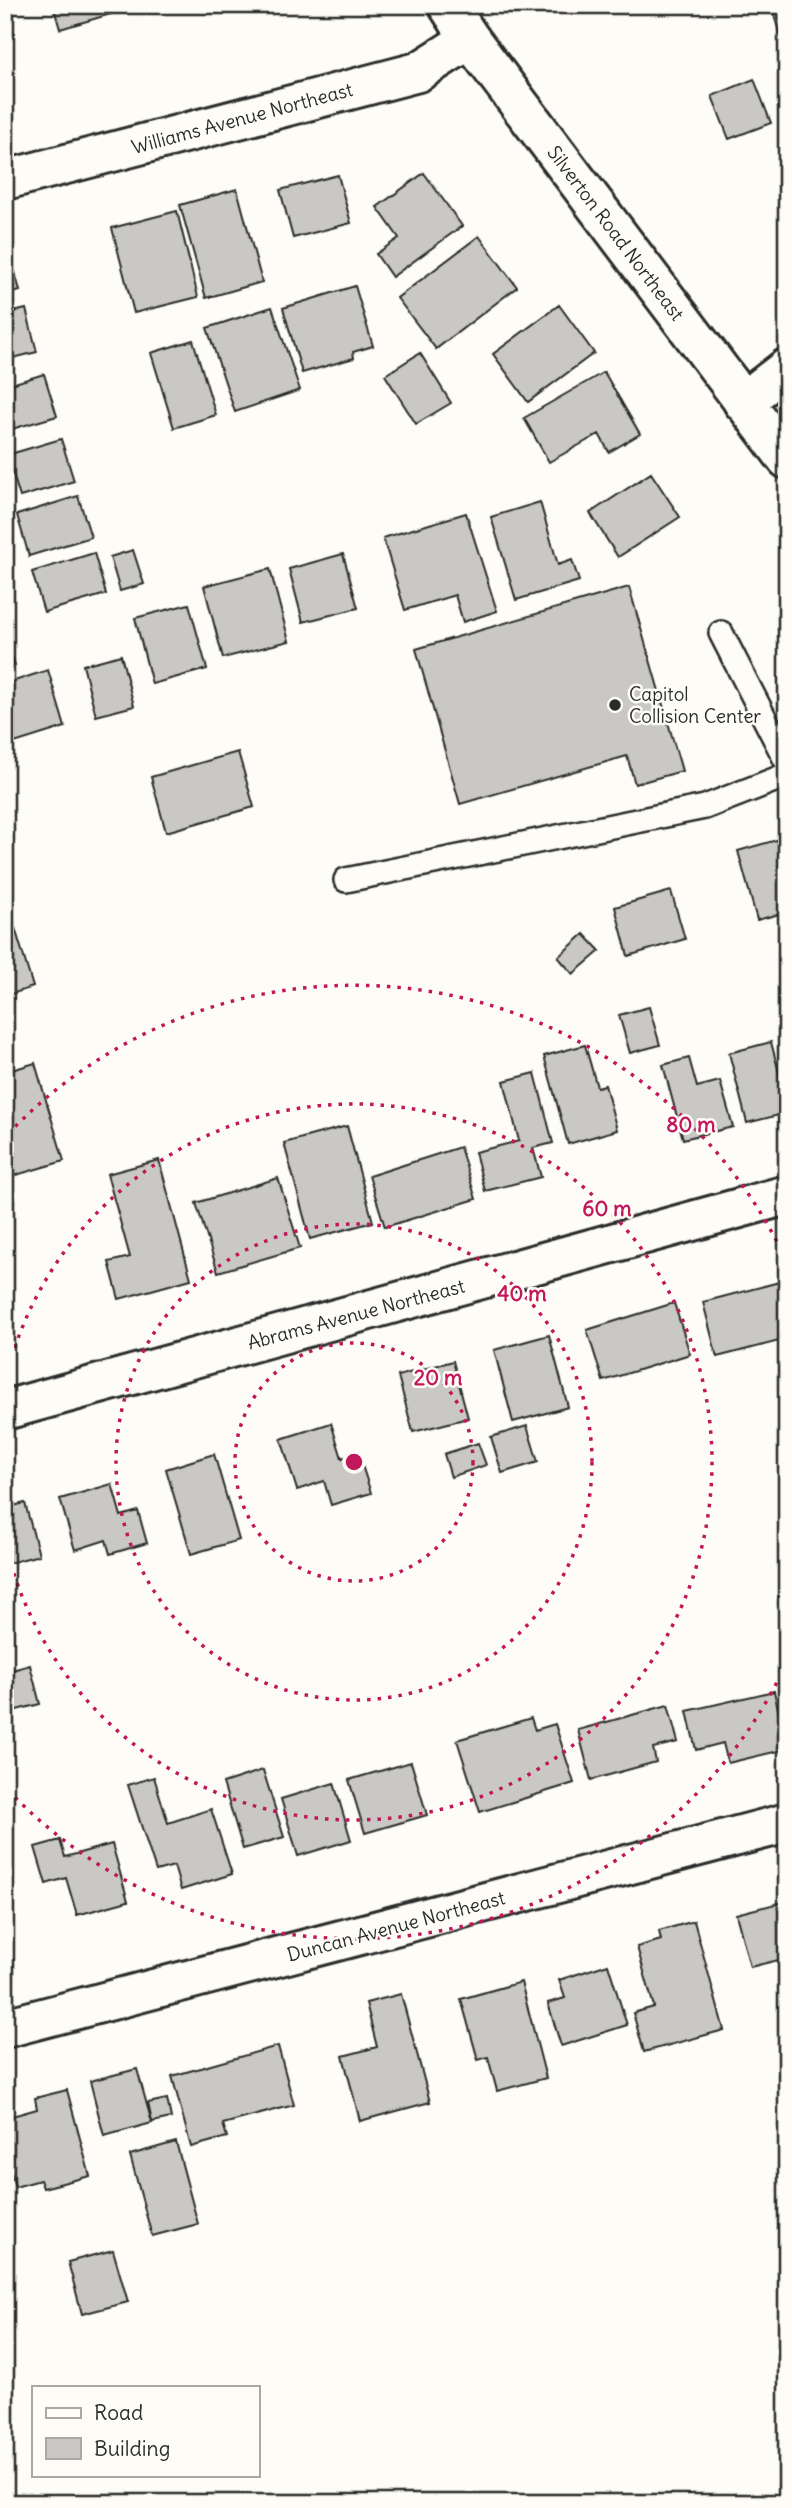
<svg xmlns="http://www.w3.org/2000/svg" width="792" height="2508" font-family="Delius,sans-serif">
<rect width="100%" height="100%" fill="#fdfcf7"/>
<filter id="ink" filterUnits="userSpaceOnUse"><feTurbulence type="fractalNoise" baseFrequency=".0143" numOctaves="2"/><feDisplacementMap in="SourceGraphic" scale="14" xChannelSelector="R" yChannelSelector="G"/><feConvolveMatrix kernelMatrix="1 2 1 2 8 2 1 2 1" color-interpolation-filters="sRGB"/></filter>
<g filter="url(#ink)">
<path fill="#c9c8c4" stroke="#2b2b2b" stroke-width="2" d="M53 5H131V8L60 29Z
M771 5H787V52H785Z
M754 79 771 123 729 139 712 96Z
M424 173 462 226 392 277 376 254 399 238 377 207Z
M338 175 351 223 293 238 280 190Z
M237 189 262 282 206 298 180 205Z
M177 211 198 297 134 313 112 228Z
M479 236 517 287 436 349 397 298Z
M10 253 20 291 5 295V255Z
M355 286 373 346 353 352 354 358 302 373 283 308Z
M559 305 594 353 528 402 493 354Z
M272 307 300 390 235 412 207 328Z
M26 309 37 352 5 360V314Z
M193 340 216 415 174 428 151 353Z
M420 353 451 403 416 424 385 375Z
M604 372 640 434 609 452 599 434 549 462 524 418Z
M44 374 57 416 5 431V386Z
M61 439 74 481 20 497 7 455Z
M651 473 680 517 618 557 590 513Z
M78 496 91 537 29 556 17 515Z
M540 502 558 565 572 560 579 581 516 600 491 517Z
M466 513 497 611 463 622 455 595 405 610 383 538Z
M133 550 144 584 120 591 110 557Z
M94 553 106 594 44 612 32 572Z
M343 554 358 608 303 622 289 569Z
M270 569 289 641 223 658 204 586Z
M629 587 682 771 635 784 627 756 460 804 416 649Z
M189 604 207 669 152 684 135 618Z
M5 636 15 665 5 668Z
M121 655 134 706 96 716 83 665Z
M48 670 65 727 5 746V684Z
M238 752 254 807 166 832 151 777Z
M787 837V912L757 920 738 851Z
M671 891 685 939 628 956 615 907Z
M15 928 33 987 5 996V931Z
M584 934 600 951 573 974 558 957Z
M649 1007 660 1045 630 1053 619 1015Z
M771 1042 787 1103V1113L747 1123 729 1053Z
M585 1045 597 1087 605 1085 617 1130 568 1144 544 1056Z
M689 1058 697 1087 720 1081 733 1127 683 1139 663 1065Z
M35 1063 64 1161 6 1178 5 1072Z
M535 1073 553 1143 533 1148 541 1177 485 1191 475 1152 519 1141 504 1081Z
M347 1126 373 1222 310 1239 284 1143Z
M460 1147 476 1199 385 1227 369 1176Z
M159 1160 191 1279 119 1299 109 1262 130 1257 107 1174Z
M278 1178 300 1248 218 1272 196 1203Z
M787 1280V1339L717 1357 703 1302Z
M674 1303 690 1354 603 1381 587 1330Z
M549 1335 568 1407 513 1422 494 1350Z
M453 1361 468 1418 413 1432 398 1376Z
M331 1423 342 1458 358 1453 371 1493 331 1505 324 1481 297 1490 281 1439Z
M527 1426 538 1462 502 1473 491 1437Z
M478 1443 486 1465 451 1477 444 1454Z
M214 1454 239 1540 191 1554 166 1469Z
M112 1484 121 1516 138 1511 147 1543 110 1554 106 1540 75 1550 60 1499Z
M25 1503 39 1555 5 1564V1508Z
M30 1665 40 1704 5 1713V1672Z
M774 1691 787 1749 728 1763 723 1743 696 1750 687 1711Z
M668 1705 678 1742 653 1748 656 1762 591 1780 578 1730Z
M531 1718 535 1730 555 1724 574 1783 480 1812 457 1740Z
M411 1762 427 1815 365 1833 349 1780Z
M263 1770 284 1837 243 1849 223 1783Z
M154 1777 168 1823 211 1809 232 1874 181 1890 174 1866 156 1871 128 1785Z
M334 1783 351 1840 298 1856 281 1799Z
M60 1840 65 1857 112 1844 128 1901 77 1915 66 1878 46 1884 35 1847Z
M787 1901V1958L750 1967 736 1914Z
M5 1921 11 1942 5 1943Z
M694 1921 724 2030 644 2052 633 2013 654 2007 637 1947 661 1940 659 1931Z
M608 1964 627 2025 561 2046 548 2003 565 1998 559 1980Z
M521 1982 546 2078 497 2091 488 2057 478 2060 461 1999Z
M401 1994 430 2102 360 2121 343 2056 377 2047 366 2003Z
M278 2046 294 2105 223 2124 227 2137 191 2147 172 2076Z
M137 2069 152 2123 104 2136 90 2081Z
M67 2090 90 2176 43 2188 40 2180 15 2187 5 2151V2118L37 2109 35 2098Z
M167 2099 171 2118 152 2122 148 2103Z
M176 2142 198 2224 152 2236 130 2155Z
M113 2250 128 2302 82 2314 68 2262Z"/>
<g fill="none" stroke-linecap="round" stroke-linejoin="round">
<g stroke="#2b2b2b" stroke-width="28">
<path id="service" d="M721 633 787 762
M346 880 705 807 787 775"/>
</g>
<g stroke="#2b2b2b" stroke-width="44">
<path id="minor" d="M5 180 418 72 470 39
M743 402 787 368
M5 1410 787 1195
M5 2028 787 1823"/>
</g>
<g stroke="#2b2b2b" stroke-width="44">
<path id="primary" d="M448 5 470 39 787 459"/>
</g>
<use href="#service" stroke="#fdfcf7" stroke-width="23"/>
<use href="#minor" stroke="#fdfcf7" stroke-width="38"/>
<use href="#primary" stroke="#fdfcf7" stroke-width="38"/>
</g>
</g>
<g fill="none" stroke="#c2185b" stroke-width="3.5" stroke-dasharray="3.5 7">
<circle cx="354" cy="1462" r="119"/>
<circle cx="354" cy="1462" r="238"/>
<path d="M6 1378A358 358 0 1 1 6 1546"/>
<path d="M786 1664A477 477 0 0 1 8 1790M8 1134A477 477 0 0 1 786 1260"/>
</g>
<circle fill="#2b2b2b" stroke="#fdfcf7" stroke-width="2.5" cx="615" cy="705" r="7"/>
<g text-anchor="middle" stroke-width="5" stroke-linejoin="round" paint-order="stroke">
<g font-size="19" fill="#2b2b2b" stroke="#fdfcf7">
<text transform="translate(242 118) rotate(-15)" y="7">Williams Avenue Northeast</text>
<text transform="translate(616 233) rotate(53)" y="7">Silverton Road Northeast</text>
<text transform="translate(356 1314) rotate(-15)" y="7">Abrams Avenue Northeast</text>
<text transform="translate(396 1926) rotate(-15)" y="7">Duncan Avenue Northeast</text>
</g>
<g font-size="19" fill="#2b2b2b" stroke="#fdfcf7" text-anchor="start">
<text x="629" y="701">Capitol<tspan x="629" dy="22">Collision Center</tspan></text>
</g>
</g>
<circle cx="354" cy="1462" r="10" fill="#c2185b" stroke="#fdfcf7" stroke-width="3.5"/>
<g font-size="21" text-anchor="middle" font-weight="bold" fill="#c2185b" stroke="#fdfcf7" stroke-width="5" stroke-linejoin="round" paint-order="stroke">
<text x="691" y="1132">80 m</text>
<text x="607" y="1216">60 m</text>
<text x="522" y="1301">40 m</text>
<text x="438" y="1385">20 m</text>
</g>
<rect width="792" height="2508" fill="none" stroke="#fdfcf7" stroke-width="28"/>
<rect x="14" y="14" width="764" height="2480" fill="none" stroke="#2b2b2b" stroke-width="2.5" filter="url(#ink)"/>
<rect x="32" y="2386" width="228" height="91" fill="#fdfcf7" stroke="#a9a8a5" stroke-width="2"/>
<rect x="46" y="2408" width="35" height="10" fill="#fdfcf7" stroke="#a9a8a5" stroke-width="2"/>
<text x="94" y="2420" font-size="21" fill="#2b2b2b">Road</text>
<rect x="46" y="2438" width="35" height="21" fill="#c9c8c4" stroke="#a9a8a5" stroke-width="2"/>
<text x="94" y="2456" font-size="21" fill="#2b2b2b">Building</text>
</svg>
